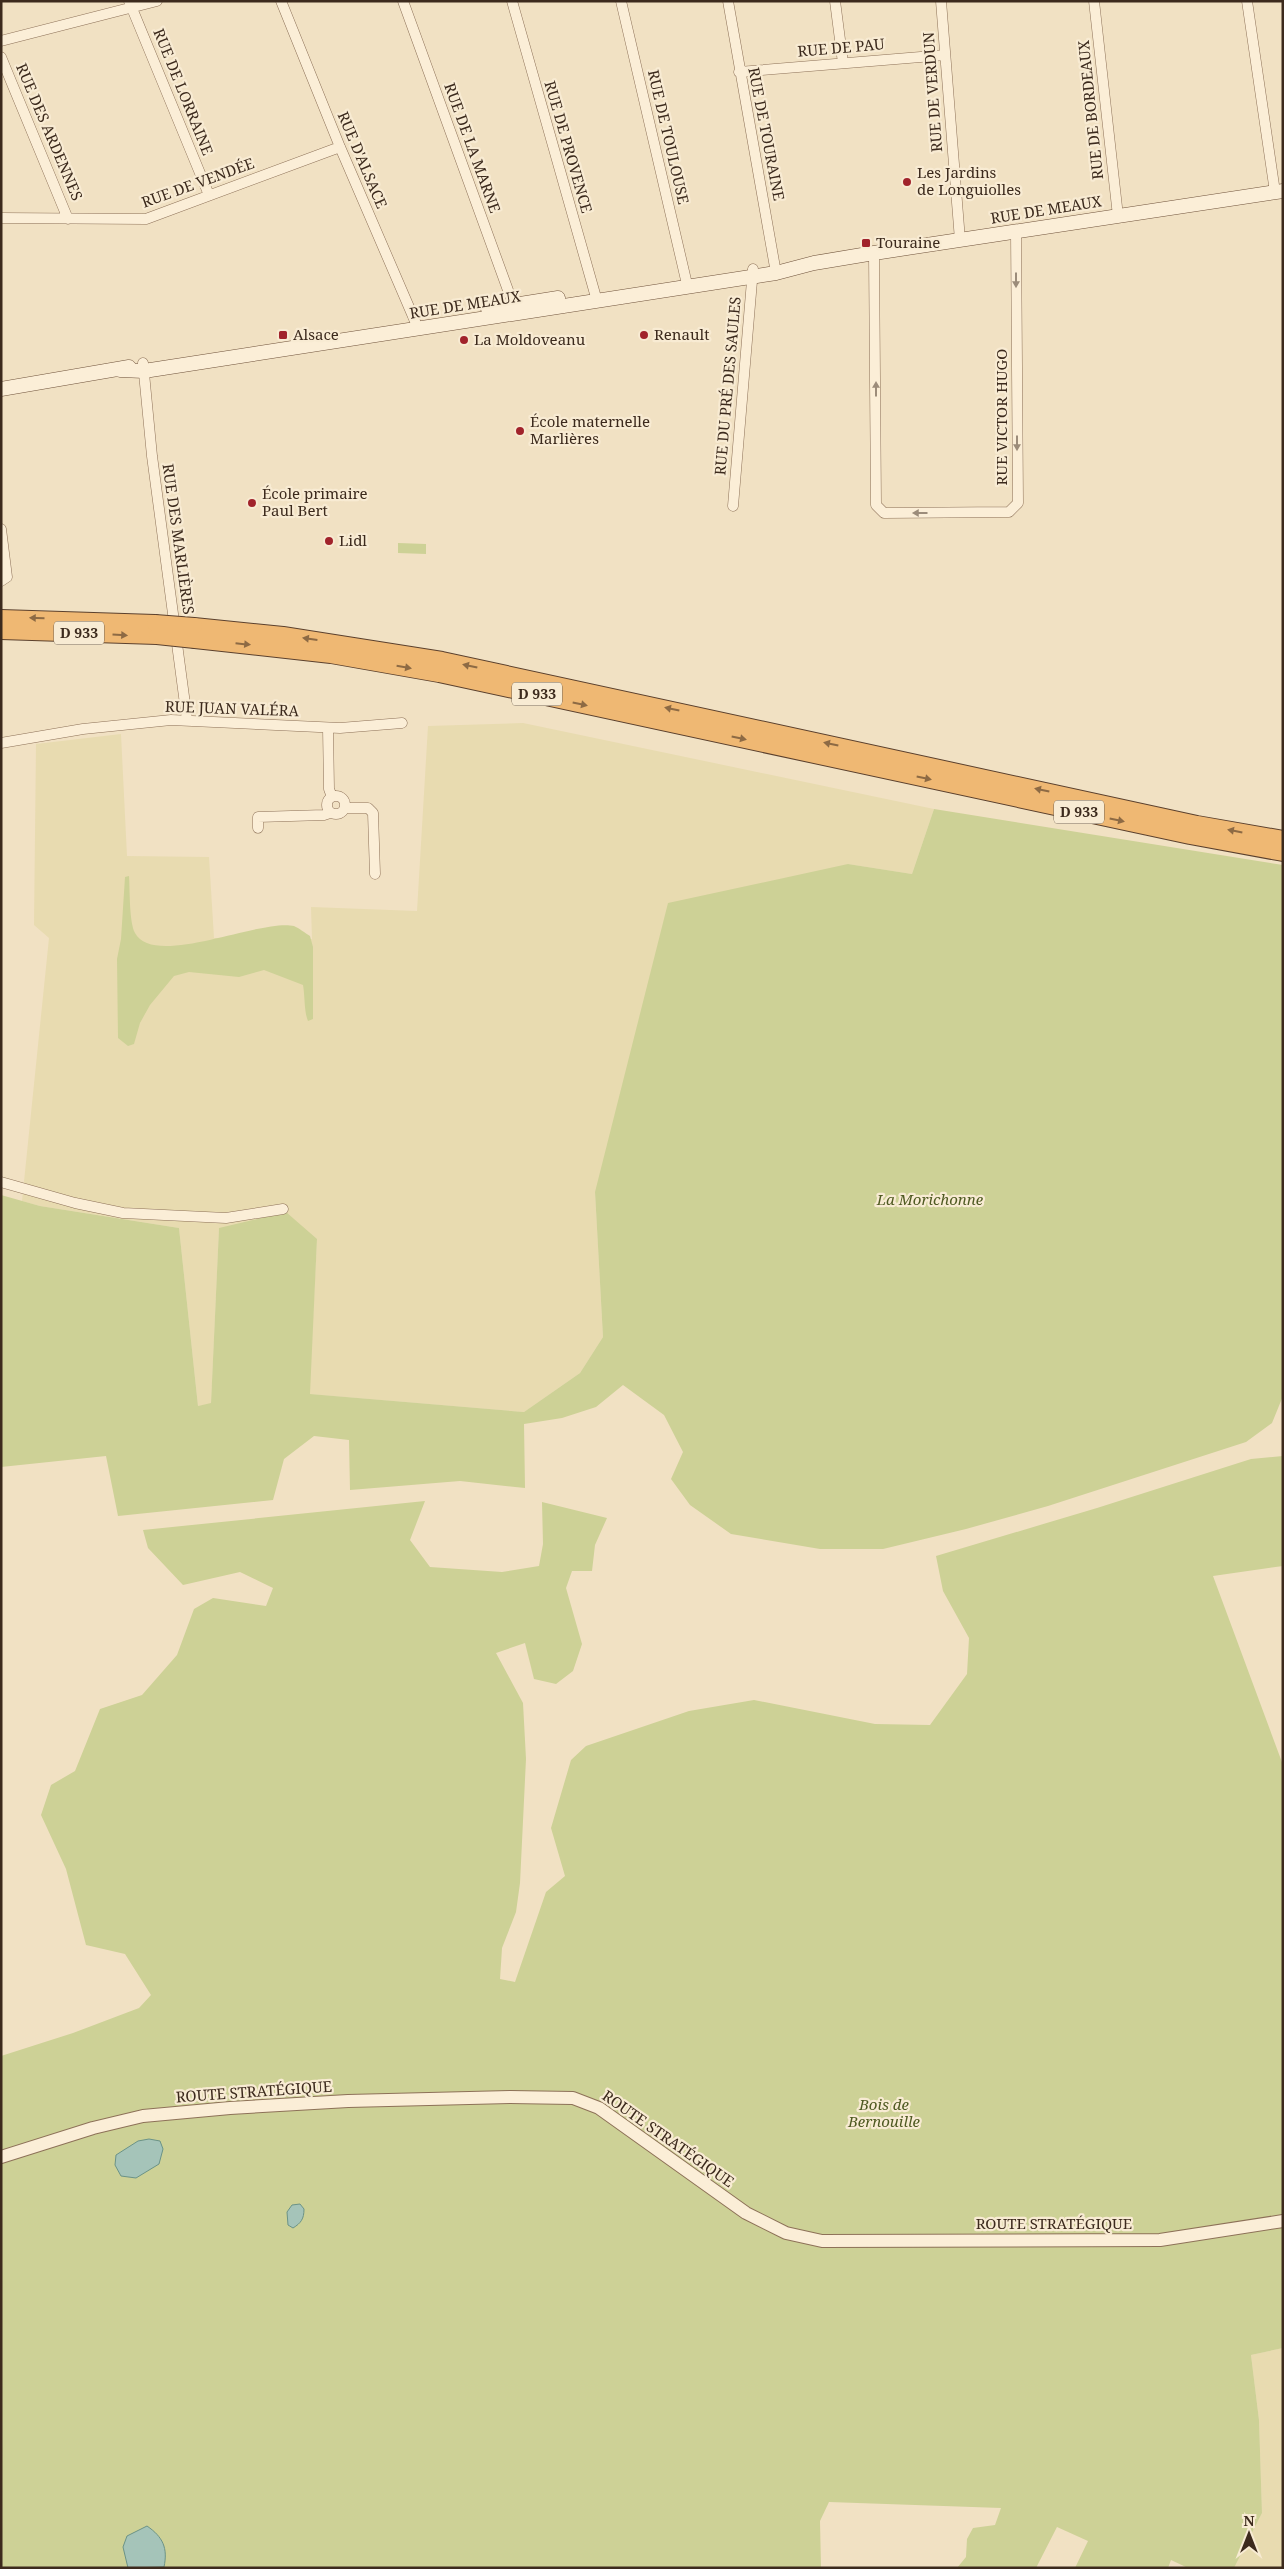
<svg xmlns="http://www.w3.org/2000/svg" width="1284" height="2569" font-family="'Noto Serif',serif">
<rect width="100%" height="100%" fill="#f1e1c3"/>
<path fill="#e8dbb0" d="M523 723 934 809 912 874 848 864 595 1192 603 1337 580 1373 524 1412 309 1394 317 1240 219 1228 211 1404 198 1406 179 1228 40 1206 22 1201 49 938 34 925 36 744 121 734 127 856 209 857 214 938 312 939 311 907 417 911 428 726Z
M1283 2348V2568H1234L1262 2513 1259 2420 1251 2355Z"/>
<path fill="#cdd196" d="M398 543 426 544V554L398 553Z
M934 809 1283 865V1396L1272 1423 1246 1442 1048 1506 966 1529 883 1549H820L731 1534 690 1505 671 1479 683 1452 664 1415 623 1385 596 1407 562 1418 524 1424 525 1488 460 1481 350 1490 349 1440 314 1436 284 1459 273 1500 118 1516 106 1456 1 1467V1195L40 1206 179 1228 198 1406 211 1403 219 1228 286 1212 317 1239 310 1394 524 1412 580 1373 603 1337 595 1192 668 903 848 864 912 874Z
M129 876C130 890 129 922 135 933 154 969 261 918 294 926 299 928 305 933 310 936L313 947V1019L308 1021C304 1012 305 996 303 985L264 970 239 977 189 972 174 976 150 1005 140 1023 134 1044 128 1046 118 1038 117 959 121 939 125 877Z
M1283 1456V1566L1213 1576 1283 1765V2348L1251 2355 1259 2420 1262 2513 1234 2568H1188L1171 2560 1168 2568H1075L1088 2541 1057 2527 1036 2568H957L966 2557 967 2539 973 2528 995 2525 1001 2508 829 2502 820 2521 821 2568H1V2056L73 2033 139 2008 151 1995 125 1954 86 1945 66 1869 41 1815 51 1785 75 1771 100 1709 142 1695 177 1655 194 1609 213 1598 266 1606 273 1588 240 1572 183 1585 148 1548 143 1530 425 1501 410 1540 430 1567 502 1572 539 1566 543 1544 542 1502 607 1518 595 1545 592 1571H572L566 1588 582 1644 573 1671 556 1684 534 1679 525 1643 496 1653 523 1703 526 1759 520 1883 516 1912 502 1948 500 1979 515 1982 546 1892 565 1876 551 1828 571 1760 586 1746 689 1711 754 1700 875 1724 930 1725 967 1674 969 1638 943 1591 936 1556 1097 1508 1251 1459Z"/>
<path fill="#a5c4b9" stroke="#6b9387" d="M149 2139 160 2141 163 2149 159 2164 136 2178 121 2176 115 2165 116 2155 138 2141Z
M300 2204 304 2209C304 2219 301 2223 293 2228L288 2225 287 2212 292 2205Z
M147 2526C163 2537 168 2548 164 2567L128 2568 123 2547 127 2536Z"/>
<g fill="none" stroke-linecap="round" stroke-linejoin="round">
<g stroke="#8d7158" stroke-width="11">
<path id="minor" d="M129 1 209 195
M281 1 340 147 415 321 416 330
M403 1 513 304
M512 1 597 301
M621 1 686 280
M728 1 776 273
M835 1 843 63
M941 1 960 240
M1094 1 1118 216
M1247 1 1275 192
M1 41 157 1
M1 57 68 219
M739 72 945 55
M1 218 146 219 340 147
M874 253 876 505 884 513 1009 512 1018 503 1016 231
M143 363 152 456 187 719
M733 506 753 269
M1 529 7 577 1 581
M328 728 329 789 332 797
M1 743 83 729 171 720 340 728 402 723
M327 805a9 9 0 1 1 18 0a9 9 0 1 1-18 0Z
M345 808H368L373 813 375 874
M258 828V817L324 815 330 813
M1 1182 75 1203 123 1213 226 1218 283 1209"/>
</g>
<g stroke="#8d7158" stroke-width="14">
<path id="tertiary" d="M1 2157 93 2128 143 2116 230 2108 348 2101 510 2097 573 2098 599 2108 746 2213 786 2233 822 2241 1160 2240 1283 2221"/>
</g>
<g stroke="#6f523b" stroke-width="15">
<path id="secondary" d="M488 309 558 298
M120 370 144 371 776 273 814 263 874 253 1283 191
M1 389 129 367"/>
</g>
<g stroke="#5b402d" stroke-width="18">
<path id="trunk" d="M1 618 155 623
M194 626 283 635 442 660 1197 824 1283 839
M1 631 157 636
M195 640 331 655 439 674 1190 836 1283 853"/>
</g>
<use href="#minor" stroke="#fbeed7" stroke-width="10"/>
<use href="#tertiary" stroke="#fbeed7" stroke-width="12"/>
<use href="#secondary" stroke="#fbeed7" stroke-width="14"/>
<use href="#trunk" stroke="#efb873" stroke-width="16"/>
<g stroke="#5b402d" stroke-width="18" stroke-linecap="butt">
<path id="trunk-bridge" d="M155 623 194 626
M157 636 195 640"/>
</g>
<use href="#trunk-bridge" stroke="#efb873" stroke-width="16"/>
</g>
<defs><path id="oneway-solid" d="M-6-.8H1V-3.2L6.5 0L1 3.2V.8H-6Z" transform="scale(1.25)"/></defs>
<g fill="#9c8c7a">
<use href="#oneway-solid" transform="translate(1016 280) rotate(90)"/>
<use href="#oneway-solid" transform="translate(876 389) rotate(-90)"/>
<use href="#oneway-solid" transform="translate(1017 443) rotate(90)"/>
<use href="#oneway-solid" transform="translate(920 513) rotate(180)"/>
</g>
<g fill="#8d6a44">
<use href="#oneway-solid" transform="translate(37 618) rotate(-179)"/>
<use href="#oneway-solid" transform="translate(120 635) rotate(3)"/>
<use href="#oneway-solid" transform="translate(310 639) rotate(-172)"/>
<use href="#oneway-solid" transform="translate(243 644) rotate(6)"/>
<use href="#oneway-solid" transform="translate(470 666) rotate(-168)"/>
<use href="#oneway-solid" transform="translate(404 667) rotate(10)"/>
<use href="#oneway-solid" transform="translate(580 704) rotate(12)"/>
<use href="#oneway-solid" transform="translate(672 709) rotate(-168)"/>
<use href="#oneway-solid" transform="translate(739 738) rotate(12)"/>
<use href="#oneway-solid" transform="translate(831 744) rotate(-168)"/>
<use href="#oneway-solid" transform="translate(924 778) rotate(12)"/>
<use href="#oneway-solid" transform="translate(1042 790) rotate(-168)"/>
<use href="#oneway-solid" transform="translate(1117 820) rotate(12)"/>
<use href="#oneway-solid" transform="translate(1235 831) rotate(-169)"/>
</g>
<g fill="#a1232b" stroke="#f8ebd3" stroke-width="2">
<circle cx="907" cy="182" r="5"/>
<rect x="861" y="238" width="10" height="10" rx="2.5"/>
<rect x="278" y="330" width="10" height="10" rx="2.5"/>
<circle cx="644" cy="335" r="5"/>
<circle cx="464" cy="340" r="5"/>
<circle cx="520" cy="431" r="5"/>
<circle cx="252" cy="503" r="5"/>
<circle cx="329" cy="541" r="5"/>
</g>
<g text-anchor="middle" stroke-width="4.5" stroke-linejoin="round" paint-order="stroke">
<g fill="#f8ebd3" stroke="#746454" stroke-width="1">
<rect x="54" y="621.5" width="50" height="23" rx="4"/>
<rect x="512" y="682.5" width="50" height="23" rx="4"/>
<rect x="1054" y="800.5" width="50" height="23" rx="4"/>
</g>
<g font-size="14" font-weight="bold" fill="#3c2a1d">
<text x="79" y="638">D 933</text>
<text x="537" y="699">D 933</text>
<text x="1079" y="817">D 933</text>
</g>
<g font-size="15" fill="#3c2a1d" stroke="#f8ebd3">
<text transform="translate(841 48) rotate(-5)" y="5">RUE DE PAU</text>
<text transform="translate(183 92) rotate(68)" y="5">RUE DE LORRAINE</text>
<text transform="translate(933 92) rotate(-94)" y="5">RUE DE VERDUN</text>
<text transform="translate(1091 110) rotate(-96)" y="5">RUE DE BORDEAUX</text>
<text transform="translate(49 132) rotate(67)" y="5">RUE DES ARDENNES</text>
<text transform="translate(766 134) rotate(79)" y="5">RUE DE TOURAINE</text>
<text transform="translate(668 137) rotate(77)" y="5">RUE DE TOULOUSE</text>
<text transform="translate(568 147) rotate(74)" y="5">RUE DE PROVENCE</text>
<text transform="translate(472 148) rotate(70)" y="5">RUE DE LA MARNE</text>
<text transform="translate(362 160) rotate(67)" y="5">RUE D'ALSACE</text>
<text transform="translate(198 183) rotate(-20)" y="5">RUE DE VENDÉE</text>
<text transform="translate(1046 210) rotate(-9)" y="5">RUE DE MEAUX</text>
<text transform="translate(465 305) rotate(-9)" y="5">RUE DE MEAUX</text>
<text transform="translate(728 386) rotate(-85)" y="5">RUE DU PRÉ DES SAULES</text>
<text transform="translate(1002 417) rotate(-90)" y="5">RUE VICTOR HUGO</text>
<text transform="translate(178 539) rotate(82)" y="5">RUE DES MARLIÈRES</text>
<text transform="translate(232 709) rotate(2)" y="5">RUE JUAN VALÉRA</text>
<text transform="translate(254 2092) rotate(-4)" y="5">ROUTE STRATÉGIQUE</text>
<text transform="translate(668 2139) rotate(35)" y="5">ROUTE STRATÉGIQUE</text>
<text x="1054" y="2229">ROUTE STRATÉGIQUE</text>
</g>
<g font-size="15" fill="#3c2a1d" stroke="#f8ebd3" text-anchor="start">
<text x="917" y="178">Les Jardins<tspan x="917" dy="17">de Longuiolles</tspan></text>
<text x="876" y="248">Touraine</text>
<text x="293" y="340">Alsace</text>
<text x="654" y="340">Renault</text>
<text x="474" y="345">La Moldoveanu</text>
<text x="530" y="427">École maternelle<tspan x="530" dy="17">Marlières</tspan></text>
<text x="262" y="499">École primaire<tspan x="262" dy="17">Paul Bert</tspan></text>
<text x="339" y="546">Lidl</text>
</g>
<g font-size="15" font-style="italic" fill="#4f5a22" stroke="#f8ebd3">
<text x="930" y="1205">La Morichonne</text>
<text x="884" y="2110">Bois de<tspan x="884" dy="17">Bernouille</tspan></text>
</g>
</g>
<rect width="1284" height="2569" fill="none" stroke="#3c2a1d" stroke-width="5"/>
<g transform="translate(1249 2534)" stroke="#f8ebd3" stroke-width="4" paint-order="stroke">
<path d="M0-4L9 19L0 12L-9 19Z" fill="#3c2a1d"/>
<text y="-8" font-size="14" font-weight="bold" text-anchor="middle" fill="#3c2a1d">N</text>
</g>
</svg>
